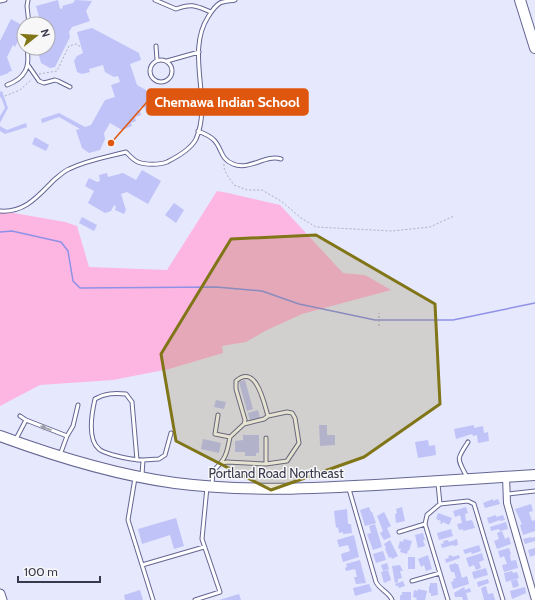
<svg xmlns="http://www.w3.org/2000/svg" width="535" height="600" font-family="Cabin,sans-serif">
<rect width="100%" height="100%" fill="#e6e8fd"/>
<path fill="#fdb6e2" d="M217 191 228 193 280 205 343 273 365 275 391 290 302 314 267 330 246 342 222 346 223 353 169 369 113 380 40 385 0 406V212H8L65 222 77 226 89 267 167 270Z"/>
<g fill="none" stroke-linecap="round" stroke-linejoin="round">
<path stroke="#8f91e7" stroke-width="1.5" d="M0 232 12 231 61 242 68 251 73 281 80 288 216 287 262 291 299 304 375 320H453L535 303"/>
</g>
<path fill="#bfc3f8" d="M58 0 60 9 63 8 62 6 73 3 75 0 92 1 86 11 90 21 72 27 69 32 70 37 55 67 50 68 41 63 37 48H48V24H41L36 6Z
M11 19 22 25 16 36 20 37 15 47 13 45 7 57 12 71 8 72 9 73 0 76V41Z
M92 28 139 53 141 60 130 64 137 85 146 90 151 105 148 106 149 111 146 112 144 106 139 108 141 115 135 117 136 121 131 123 132 126 122 130 110 123 104 133 105 139 100 150 89 153 82 148 76 130 80 129 59 117 42 123 41 119 59 113 85 127 91 125 105 100 115 97 111 85 120 82 118 76 114 77 105 72 103 65 89 69 90 72 82 74 77 72 74 61 77 56 83 53 77 32Z
M2 91 8 108 0 123V116L5 108 1 97 0 98V92Z
M26 123 27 127 5 134 0 131V126L7 130Z
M35 137 49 145 46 151 32 144Z
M142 170 161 181 148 204 127 192 121 194 126 210 124 214 115 210 116 207 114 205 111 211 105 213 88 203 94 191 85 186 89 178 97 182 100 181 99 175 107 173 108 177 123 173 136 180Z
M174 203 184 210 176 223 165 215Z
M82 217 97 225 94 231 79 223Z
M245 380 253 409 247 411 239 382Z
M216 400 226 402 224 409 214 407Z
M258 410 260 418 250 421 248 413Z
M319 425H327V435H335V445L320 446Z
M474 425V428L483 426 484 433 488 432 489 441 478 443 477 435 473 436 472 434 456 439 454 429Z
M243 435H259V453H256V456H245V452H235V441L243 440Z
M203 439 221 443 219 453 201 449Z
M428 440 429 446 435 445 436 455 418 458 415 442Z
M493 499V501L498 499 500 504 485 508 483 503Z
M531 504 533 511 529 512 532 521 535 520V531L523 535 520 525 522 524 515 509Z
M369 507 371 512H372L376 523 365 526 360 510Z
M402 507 405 521 396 523 395 514 397 513 396 509Z
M466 507 468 513 465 514 466 521 472 520 475 528 463 531V529L459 530 457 524 462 523 460 515 455 517 453 511Z
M347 509 348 524H351L352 533 343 534V532L339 533 338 527 336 528 334 511Z
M384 512 391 526 387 528 391 537 384 540 380 533 383 531 377 516Z
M438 513 452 518 449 525 443 522 442 524 440 523 441 521 436 519Z
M496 515V517L503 515 505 520 500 521V520L489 524 487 518Z
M176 518 184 546 174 549 170 535 142 544 138 529Z
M506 522 508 529 500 531 499 529 491 531 490 527Z
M375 524 382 547 373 550 367 534 371 533 369 526Z
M451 529 453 536 439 540 437 533Z
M502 531 505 539 509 537 511 544 497 549 494 541 499 539 497 533Z
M423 533 425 540H423L425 546 418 548 415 535Z
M354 535 359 557 343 562 341 554 350 551 348 545 339 547 337 540Z
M531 537V538L535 537V541L525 544 523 539Z
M404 539 412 541 409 551 408 550 407 554 400 552 401 549 398 548 400 541 403 542Z
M457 539 458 545 454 546 453 545 442 548 441 544 444 543 443 541 448 540 449 542Z
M390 540 398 556 392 559 391 557 389 558 385 549 386 548 384 544Z
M479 545 481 551 472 554 471 552 465 554 463 550Z
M509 548 511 554 510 555 511 561 516 560 518 568 504 572 502 565 507 564 504 556 500 558 498 551Z
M535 548V555L530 557 528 550Z
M383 551 386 560 376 563 373 554Z
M482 553 484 560 479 562 481 568 476 570 474 565 469 567 466 558Z
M428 555 432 569 426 571 424 565 421 567 418 559Z
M452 555V557L459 555 460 558 446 563 445 559 449 558 448 556Z
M408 557H415V569H408Z
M360 560 366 583 356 584 354 577H357L355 569 346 571 345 568 347 567 346 564Z
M387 563 389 569 383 571 381 565Z
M456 563V564H458L462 578 467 576 469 584 453 589 451 582 454 581 453 579 456 578 454 572H451L449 565Z
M400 565 403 571H400L402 578 398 579V582L395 583 392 566Z
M486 568 488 575 474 579 472 572Z
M388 570 391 580 384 583 381 572Z
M512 571 513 573 517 572 519 578 506 582 504 573Z
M488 579 489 583 478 587 477 582Z
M517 579 519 586 513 588 511 581Z
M403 581 405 586 399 588 398 586H396L395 584Z
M430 583H437L438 595 431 596V593H429V586H430Z
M369 584 372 591 355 596 353 588Z
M486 586 488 594 493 593 495 600H484L481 588Z
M464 587 465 590 470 588 471 592 466 593 468 600H463L462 597H455L454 593Z
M525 587 526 593 512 599 510 591Z
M418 589 427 591 425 600H416L417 598 413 597 414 590 418 591Z
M140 590 143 600H125L124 595Z
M402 592H411V600H400V595H402Z
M239 594 241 600H219Z"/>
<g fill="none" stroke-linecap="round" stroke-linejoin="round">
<g stroke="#646693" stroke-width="5">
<path id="lane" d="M28 0 27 6 29 24
M155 0 176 9C192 3 196 6 211 12
M0 1 5 0
M156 46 157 60
M150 71a11 11 0 1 1 22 0a11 11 0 1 1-22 0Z
M167 61 199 52
M28 65 39 81 44 83 55 80 58 81 70 87
M7 85C26 78 30 67 27 48
M198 131C203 133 210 136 214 140 222 148 220 159 233 164 250 171 265 154 281 159
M0 211C25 213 38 196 54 180 59 176 64 171 69 169 87 160 107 157 126 152 129 155 133 160 138 162 145 165 160 165 167 162 177 157 191 149 196 139 213 101 185 53 208 17 211 12 215 6 220 3 224 1 231 1 235 0
M20 416 26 420 67 436
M244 424 264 419 268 416 287 412 292 413 295 418 299 443 287 461 266 464
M230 437 244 424 245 420 236 389V381C256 363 264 403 268 416
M16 439 26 420
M60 455 67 436 73 426 78 405
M137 460 132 402 126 394C115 393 105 393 95 399 92 412 87 439 99 449 102 452 108 453 113 455 124 458 132 460 143 460L142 475
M143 460 159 459 165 455 171 433
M222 463 227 462 266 464V438
M467 477C457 458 456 460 468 442
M135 478 128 520 153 600
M438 484 440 504 427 515 425 524 448 600
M212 485 213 471C226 459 227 453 230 437L215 434 218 415
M349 489 376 582C380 590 389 592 392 600
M507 494 535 491
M440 504 468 501 474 504 503 600
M399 532 425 524
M142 565 204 547
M412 581 440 573
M195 600 220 592 202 539 207 487"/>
</g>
<g stroke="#646693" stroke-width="8">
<path id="street" d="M506 477 507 503 535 600"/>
</g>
<g stroke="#646693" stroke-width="11">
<path id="secondary" d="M0 594 2 600"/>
</g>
<g stroke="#646693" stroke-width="12">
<path id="primary" d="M520 0 535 48
M0 436C57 457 115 475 175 483 253 493 330 488 408 483 450 480 493 478 535 475"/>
</g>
<path stroke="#acaec3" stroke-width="1" stroke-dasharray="2 2" stroke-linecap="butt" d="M39 74 57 71 69 46 76 44 81 47
M5 96 20 90 32 79
M224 164V168L227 175 234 185 247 190H262L281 201 301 218 316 227 392 231 430 227 454 216
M379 326V313"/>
<use href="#lane" stroke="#fff" stroke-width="3"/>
<use href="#street" stroke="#fff" stroke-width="6"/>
<use href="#secondary" stroke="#fff" stroke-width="9"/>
<use href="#primary" stroke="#fff" stroke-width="10"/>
</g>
<defs><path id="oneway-solid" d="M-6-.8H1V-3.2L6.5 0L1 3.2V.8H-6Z"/></defs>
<use fill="#9c9ca6" href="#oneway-solid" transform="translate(46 428) rotate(-159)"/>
<path fill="#807517" fill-opacity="0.2" stroke="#807517" stroke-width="3" stroke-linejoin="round" d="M316 235 435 304 440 404 364 457 271 490 176 441 161 354 231 239Z"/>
<g text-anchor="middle" stroke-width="3" stroke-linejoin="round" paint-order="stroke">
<g font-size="13" fill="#38394d" stroke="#f7f7f7">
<text x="276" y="478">Portland Road Northeast</text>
</g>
</g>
<path fill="none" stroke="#df570f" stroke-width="1.5" d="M111 143L147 102"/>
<circle fill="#df570f" stroke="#f7f7f7" stroke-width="1.5" cx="111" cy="143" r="4"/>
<rect fill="#df570f" stroke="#df570f" stroke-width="1.5" x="147" y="89" width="161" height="26" rx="4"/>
<g font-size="14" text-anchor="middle" font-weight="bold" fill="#fff">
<text x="227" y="107">Chemawa Indian School</text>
</g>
<g transform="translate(36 36) rotate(73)"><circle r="19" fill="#f7f7f7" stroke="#ababb3"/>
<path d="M0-3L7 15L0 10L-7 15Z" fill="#807517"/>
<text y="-6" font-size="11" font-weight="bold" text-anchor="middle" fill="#38394d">N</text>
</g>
<path d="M18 576v6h82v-6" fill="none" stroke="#38394d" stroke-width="2"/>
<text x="24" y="576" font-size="12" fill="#38394d" stroke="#f7f7f7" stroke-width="3" paint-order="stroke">100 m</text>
</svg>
